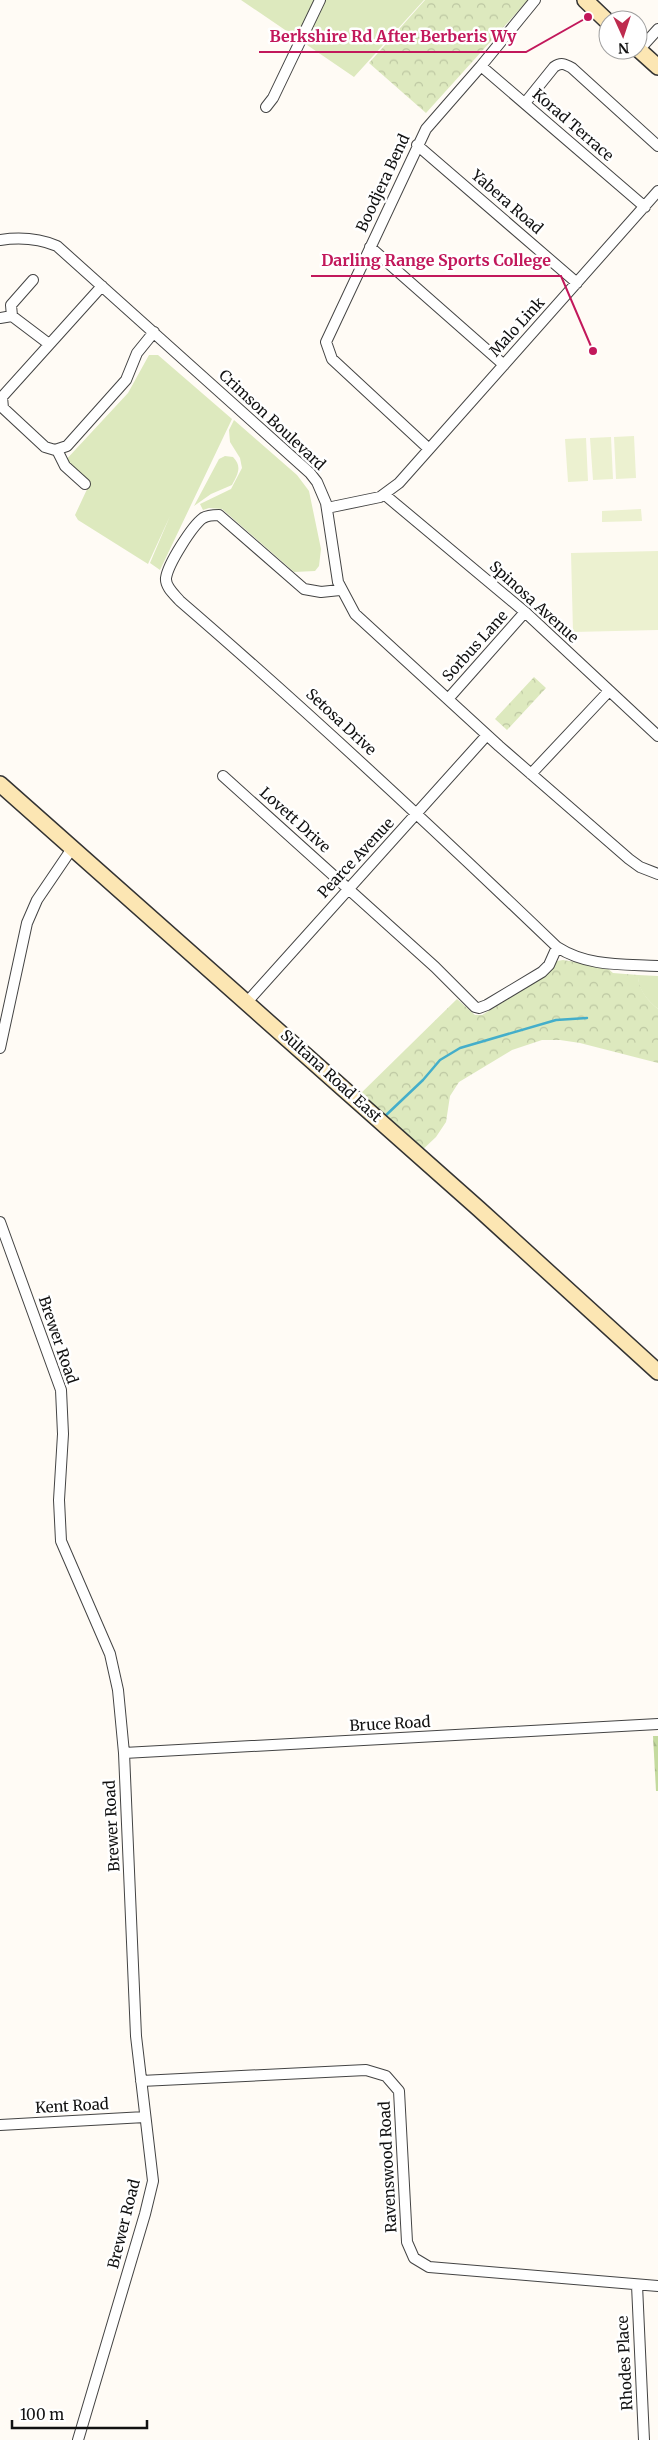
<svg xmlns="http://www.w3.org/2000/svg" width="658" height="2440" font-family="Merriweather,serif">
<defs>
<pattern id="forest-firs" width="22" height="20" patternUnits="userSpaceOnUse" patternTransform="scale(1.25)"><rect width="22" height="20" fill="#c4da9e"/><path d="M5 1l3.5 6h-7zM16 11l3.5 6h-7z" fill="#a7ba87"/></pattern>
<pattern id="park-crowns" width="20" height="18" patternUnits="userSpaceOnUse" patternTransform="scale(1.25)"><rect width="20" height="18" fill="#dde9be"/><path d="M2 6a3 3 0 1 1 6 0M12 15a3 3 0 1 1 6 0" fill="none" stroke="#bdc7a2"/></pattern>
</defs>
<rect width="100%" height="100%" fill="#fffbf5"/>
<path fill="#dde9be" d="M241 0H424L354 77Z
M149 355H158L232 419 160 570 150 563 170 516 148 564 78 520 75 515 89 485 63 463 128 393Z
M234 420 297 475 309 491 321 549 319 566 315 571 294 572 222 509 209 508 203 510 200 504 231 489 242 468 240 458 230 442 229 430Z
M225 456 233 457C243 467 237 475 232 485L211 494 194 506 219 459Z
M638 975 658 976V1009C648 1001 637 989 638 975Z"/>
<path fill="url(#forest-firs)" d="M653 1736H658V1791H656Z"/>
<path fill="url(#park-crowns)" d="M425 0H528L426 113 369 63Z
M534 677 546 688 507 730 495 719Z
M563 960 606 967 613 973 638 975C638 989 648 1001 658 1009V1063L580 1043 560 1040H542L512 1050 459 1082 450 1096 446 1122 436 1137 418 1154 355 1099 457 999 475 1015H482L542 978 557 961Z"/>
<path fill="#ecf1d0" d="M634 436 636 478 616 479 614 437Z
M611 437 613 479 593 480 590 438Z
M586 438 588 481 568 482 565 439Z
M641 509 642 521 602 522V511Z
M658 551V630L573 632 571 553Z"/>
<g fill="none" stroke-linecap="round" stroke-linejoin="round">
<path stroke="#44aeca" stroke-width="2.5" d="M383 1118 423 1080 440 1060 460 1048 556 1020 587 1018"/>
<g stroke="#444" stroke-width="12">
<path id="street" d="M639 50 658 29
M481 66 645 207
M525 103 554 67C561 62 565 64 572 68L658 146
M266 107 273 98 320 0
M417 145 577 283
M0 240C20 237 38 238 57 246L310 473 317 482 326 503 338 582 355 614 499 746 629 859 640 867 658 874
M370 247 504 365
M102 286 2 397 3 408 45 447 55 450 67 446 126 380 137 353 154 332
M12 316 11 305 33 280
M0 318 12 316 49 344
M429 449 332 359 326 342 426 129 481 66 535 0
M57 450 65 466 85 484
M385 495 525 612 658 736
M327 508 380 497 399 483 658 191
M340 590 321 592 304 589 219 515C213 515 208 515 203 518 192 526 168 564 166 578 165 587 175 595 180 601 310 713 434 829 557 947 588 967 623 964 658 966
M448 699 525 612
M531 774 609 691
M223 776 435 967 475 1007 479 1008 487 1005 542 972 549 965 557 947
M247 1002 487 735
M0 1048 27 923 37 900 73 847
M0 1222 61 1390 63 1434 59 1500 61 1541 110 1654 118 1690 124 1753 136 2036 153 2181 145 2214 78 2440
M124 1753 658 1724
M141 2081 366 2070 386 2076 399 2091 407 2242 414 2258 429 2267 658 2286
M0 2125 145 2117
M637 2285 644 2440"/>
</g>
<g stroke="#333" stroke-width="18">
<path id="secondary" d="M585 0 608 22
M638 49 658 67
M0 784 479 1209 658 1372"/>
</g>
<use href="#street" stroke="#fff" stroke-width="10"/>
<use href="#secondary" stroke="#fce6b3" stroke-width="15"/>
</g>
<g text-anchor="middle" stroke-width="5" stroke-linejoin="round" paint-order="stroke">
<g font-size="15" fill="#111" stroke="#fff">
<text transform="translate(573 125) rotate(41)" y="5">Korad Terrace</text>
<text transform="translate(383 183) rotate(-65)" y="5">Boodjera Bend</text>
<text transform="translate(507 202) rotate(41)" y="5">Yabera Road</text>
<text transform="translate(517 327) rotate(-48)" y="5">Malo Link</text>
<text transform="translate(272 420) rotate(43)" y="5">Crimson Boulevard</text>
<text transform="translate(534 602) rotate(42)" y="5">Spinosa Avenue</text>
<text transform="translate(475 646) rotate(-48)" y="5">Sorbus Lane</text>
<text transform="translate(341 722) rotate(43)" y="5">Setosa Drive</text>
<text transform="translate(295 820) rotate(42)" y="5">Lovett Drive</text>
<text transform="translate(356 858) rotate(-47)" y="5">Pearce Avenue</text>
<text transform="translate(331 1076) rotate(42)" y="5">Sultana Road East</text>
<text transform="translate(58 1340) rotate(71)" y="5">Brewer Road</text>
<text transform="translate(390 1724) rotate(-3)" y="5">Bruce Road</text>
<text transform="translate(112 1826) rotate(-93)" y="5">Brewer Road</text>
<text transform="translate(72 2106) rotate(-3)" y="5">Kent Road</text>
<text transform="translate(388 2167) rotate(-93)" y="5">Ravenswood Road</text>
<text transform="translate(124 2224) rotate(-76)" y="5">Brewer Road</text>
<text transform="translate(625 2363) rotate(-93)" y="5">Rhodes Place</text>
</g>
</g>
<path fill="none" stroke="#c2185b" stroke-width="2" d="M588 17L526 52H259M593 351L561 276H311"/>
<g fill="#c2185b" stroke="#fff" stroke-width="2">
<circle cx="588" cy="17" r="5"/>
<circle cx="593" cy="351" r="5"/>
</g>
<g font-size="16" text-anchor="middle" font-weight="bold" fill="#c2185b" stroke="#fff" stroke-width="5" stroke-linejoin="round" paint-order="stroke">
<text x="393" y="42">Berkshire Rd After Berberis Wy</text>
<text x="436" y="266">Darling Range Sports College</text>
</g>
<g transform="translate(623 35) rotate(177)"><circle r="24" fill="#ffffff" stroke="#a0a0a0"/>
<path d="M0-4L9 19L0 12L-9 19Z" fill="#be2c4f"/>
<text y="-8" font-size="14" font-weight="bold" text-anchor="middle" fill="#111111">N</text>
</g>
<path d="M12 2420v8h135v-8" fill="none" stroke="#111111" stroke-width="2.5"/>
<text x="20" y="2420" font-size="15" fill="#111111" stroke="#ffffff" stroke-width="4" paint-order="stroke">100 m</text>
</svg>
